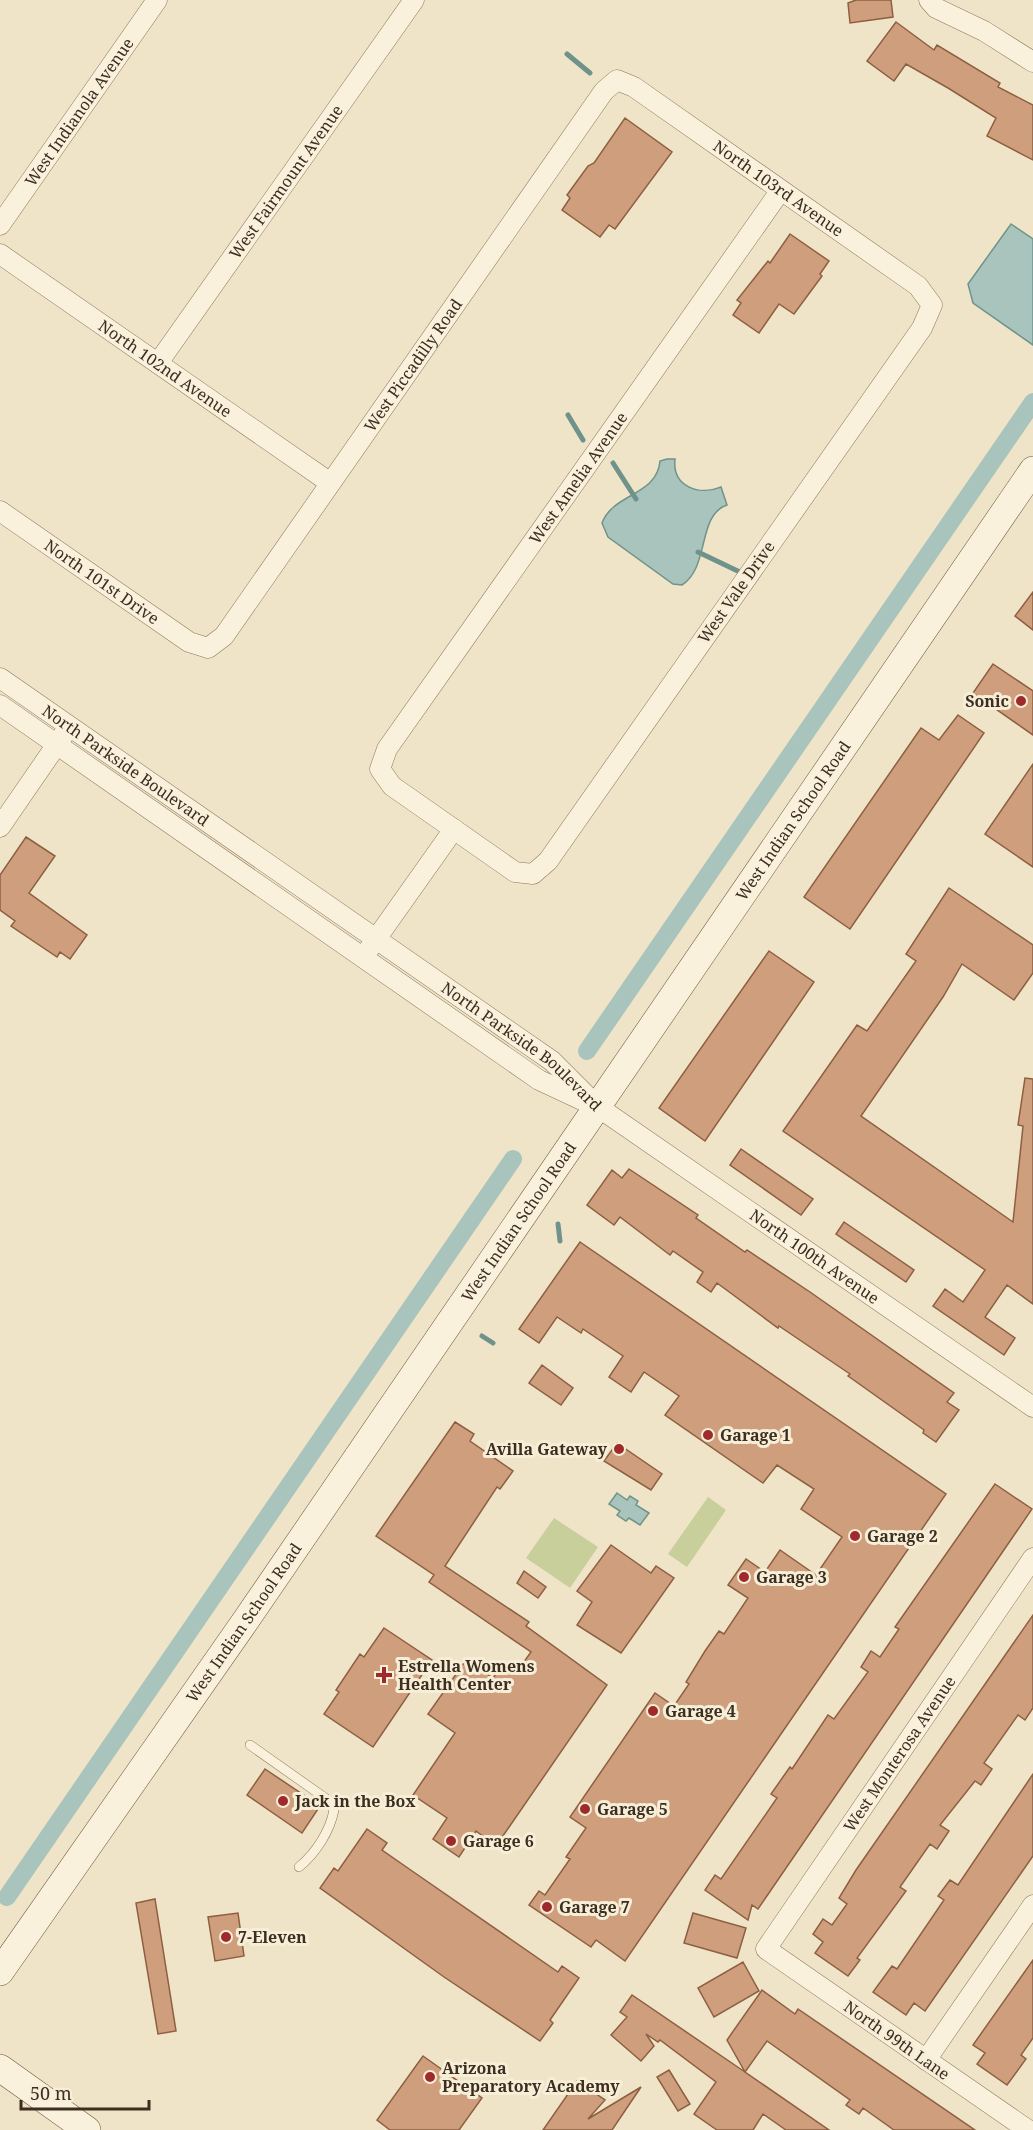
<svg xmlns="http://www.w3.org/2000/svg" width="1033" height="2130" font-family="'Noto Serif',serif">
<rect width="100%" height="100%" fill="#f0e4c8"/>
<path fill="#c9cf9b" d="M708 1497 726 1510 687 1567 668 1554Z
M554 1518 598 1547 570 1588 526 1558Z"/>
<path fill="#a9c4bc" stroke="#6f938a" stroke-width="1.5" d="M1011 224 1033 239V345L973 303 968 284Z
M667 459H675C672 487 699 496 721 487L727 505C697 515 710 567 682 585L673 584 608 537 602 523C613 493 657 496 660 461Z
M617 1493 627 1500 630 1496 638 1501 636 1505 649 1513 640 1525 629 1518 626 1521 617 1515 620 1511 609 1504Z"/>
<g fill="none" stroke-linecap="round" stroke-linejoin="round">
<path stroke="#6f938a" stroke-width="5" d="M567 54 590 73
M568 415 583 440
M613 463 636 499
M698 552 744 574
M558 1224 560 1241
M482 1336 493 1343"/>
<path stroke="#a9c4bc" stroke-width="18" d="M587 1051 1033 402
M7 1897 513 1159"/>
</g>
<path fill="#cf9f7d" stroke="#8d5f41" stroke-width="1.5" d="M856 0H891L893 17 850 23 848 3Z
M896 22 934 50 937 45 1000 83 998 87 1033 105V160L987 136 996 118 948 88 906 64 894 81 867 61Z
M625 118 672 152 615 229 609 225 600 237 562 210 570 198 567 195 588 166 594 163Z
M790 234 829 261 820 274 822 276 794 314 779 304 759 333 733 315 741 303 737 300 768 261 770 263Z
M1033 592V630L1015 616Z
M993 664 1033 691V735L973 693Z
M958 715 984 733 850 929 804 897 921 728 939 740Z
M1033 764V867L985 834Z
M26 837 55 856 29 893 87 935 70 959 60 952 57 957 11 926 15 921 0 910V875Z
M949 888 1033 945V973L1014 1000 962 964 943 997 861 1116 1013 1222 1023 1126 1018 1125 1025 1078 1033 1079V1304L1007 1285 985 1317 1015 1338 1004 1355 933 1306 945 1289 963 1302 985 1270 783 1131 857 1025 867 1031 916 961 906 954Z
M769 951 814 982 705 1141 659 1108Z
M741 1149 813 1199 801 1215 730 1165Z
M629 1169 698 1215 696 1218 745 1252 747 1250 810 1292 954 1393 947 1402 959 1410 936 1442 923 1433 924 1430 848 1376 850 1374 779 1326 778 1328 717 1283 711 1292 697 1282 703 1272 673 1251 670 1255 620 1217 614 1225 587 1205 612 1170 622 1178Z
M844 1222 914 1270 906 1282 836 1234Z
M580 1242 946 1494 625 1961 596 1940 591 1947 529 1905 539 1891 545 1895 570 1859 566 1857 586 1828 570 1817 655 1693 674 1706 689 1684 686 1682 705 1651 719 1631 724 1634 748 1598 728 1585 746 1559 765 1572 780 1550 816 1575 842 1537 801 1509 814 1489 777 1465 763 1483 665 1415 679 1396 644 1372 631 1392 609 1377 623 1356 583 1329 581 1333 557 1317 539 1343 519 1329Z
M542 1365 573 1388 561 1405 529 1383Z
M455 1422 474 1434 470 1441 513 1471 500 1489 497 1487 445 1566 529 1622 526 1626 607 1685 496 1846 476 1831 459 1857 433 1839 447 1818 413 1795 455 1733 428 1714 466 1660 493 1678 503 1664 516 1673 531 1652 429 1582 434 1575 376 1536Z
M617 1443 662 1474 651 1490 604 1461Z
M995 1484 1032 1509 758 1909 752 1905 748 1920 705 1890 715 1875 721 1879 777 1798 771 1794 790 1767 792 1769 828 1715 834 1719 868 1672 861 1667 871 1651 880 1657 899 1629 895 1627Z
M611 1545 651 1573 656 1566 674 1578 621 1653 577 1625 592 1602 577 1591Z
M524 1571 546 1587 538 1598 517 1583Z
M1033 1615V1708L1025 1720 1018 1715 984 1763 992 1769 981 1785 975 1781 940 1825 949 1831 937 1849 930 1844 900 1887 906 1891 857 1958 860 1960 848 1976 815 1953 823 1942 813 1934 823 1919 832 1925 847 1904 839 1898 856 1870Z
M384 1628 432 1660 373 1747 324 1714 339 1692 336 1690 360 1654 364 1657Z
M265 1769 320 1806 302 1833 247 1795Z
M1033 1774V1856L925 2011 914 2003 906 2015 873 1992 892 1966 897 1969 944 1900 938 1896 950 1880 958 1885Z
M367 1829 387 1843 382 1850 415 1873 558 1972 562 1966 579 1978 550 2020 553 2023 540 2041 444 1977 320 1888 334 1868 338 1871Z
M155 1899 176 2031 158 2034 136 1903Z
M238 1913 244 1956 215 1961 208 1917Z
M693 1913 746 1928 737 1958 684 1943Z
M1033 1960V2038L1021 2055 1026 2059 1007 2085 977 2064 985 2053 973 2045Z
M743 1962 759 1991 714 2017 698 1988Z
M762 1990 795 2014 798 2009 975 2130H894L863 2108 859 2114 846 2105 850 2100 767 2041 745 2072 829 2130H786L763 2114 753 2130H717L694 2114 716 2082 660 2040 658 2042 646 2034 654 2046 641 2061 611 2035 627 2017 620 2012 632 1995 745 2072 727 2040Z
M423 2056 482 2098 459 2130H390L377 2120Z
M669 2070 690 2104 678 2111 657 2077Z
M577 2081 605 2100 588 2119 641 2087 612 2130H543Z"/>
<g fill="none" stroke-linecap="round" stroke-linejoin="round">
<g stroke="#8d765c" stroke-width="10">
<path id="service" d="M250 1745 328 1800 334 1810C330 1831 316 1853 299 1867"/>
</g>
<g stroke="#8d765c" stroke-width="21">
<g id="minor">
<path d="M929 0 936 8 984 31 1033 62"/>
<path id="s1" d="M0 225 157 0"/>
<path id="s2" d="M0 254 329 482"/>
<path id="s3" d="M158 363 414 0"/>
<path id="s4" d="M0 511 189 642 208 648 224 636 604 91 617 80 634 87 918 286 932 305 922 328 548 861 533 874 515 872 392 786 380 769 387 749 781 190"/>
<path id="s5" d="M0 678 552 1061 598 1107 1033 1407"/>
<path d="M0 705 539 1080 584 1101"/>
<path d="M0 827 64 734"/>
<path d="M369 949 454 829"/>
<path d="M926 2060 1033 1905"/>
<path id="s6" d="M1028 2130 766 1949 1033 1558"/>
</g>
</g>
<g stroke="#6f573f" stroke-width="28">
<g id="secondary">
<path id="s7" d="M0 1972 246 1620 1033 470"/>
<path d="M0 2068 87 2130"/>
</g>
</g>
<use href="#service" stroke="#faf1dc" stroke-width="9"/>
<use href="#minor" stroke="#faf1dc" stroke-width="20"/>
<use href="#secondary" stroke="#faf1dc" stroke-width="27"/>
</g>
<g fill="#9e2a2b" stroke="#f7eed8" stroke-width="2">
<circle cx="1021" cy="701" r="6"/>
<circle cx="708" cy="1435" r="6"/>
<circle cx="619" cy="1449" r="6"/>
<circle cx="855" cy="1536" r="6"/>
<circle cx="744" cy="1577" r="6"/>
<path d="M381 1666h6v6h6v6h-6v6h-6v-6h-6v-6h6z"/>
<circle cx="653" cy="1711" r="6"/>
<circle cx="283" cy="1801" r="6"/>
<circle cx="585" cy="1809" r="6"/>
<circle cx="451" cy="1841" r="6"/>
<circle cx="547" cy="1907" r="6"/>
<circle cx="226" cy="1937" r="6"/>
<circle cx="430" cy="2077" r="6"/>
</g>
<g text-anchor="middle" stroke-width="6" stroke-linejoin="round" paint-order="stroke">
<g font-size="16" fill="#3d2e20" stroke="#f7eed8">
<text dy="6" stroke="none"><textPath href="#s1" startOffset="138">West Indianola Avenue</textPath></text>
<text dy="6" stroke="none"><textPath href="#s3" startOffset="222">West Fairmount Avenue</textPath></text>
<text dy="6" stroke="none"><textPath href="#s4" startOffset="1146">North 103rd Avenue</textPath></text>
<text dy="6" stroke="none"><textPath href="#s4" startOffset="600">West Piccadilly Road</textPath></text>
<text dy="6" stroke="none"><textPath href="#s2" startOffset="201">North 102nd Avenue</textPath></text>
<text dy="6" stroke="none"><textPath href="#s4" startOffset="2578">West Amelia Avenue</textPath></text>
<text dy="6" stroke="none"><textPath href="#s4" startOffset="124">North 101st Drive</textPath></text>
<text transform="translate(736 592) rotate(-55)" y="6">West Vale Drive</text>
<text dy="6" stroke="none"><textPath href="#s5" startOffset="153">North Parkside Boulevard</textPath></text>
<text dy="6" stroke="none"><textPath href="#s7" startOffset="1398">West Indian School Road</textPath></text>
<text dy="6" stroke="none"><textPath href="#s5" startOffset="639">North Parkside Boulevard</textPath></text>
<text dy="6" stroke="none"><textPath href="#s7" startOffset="912">West Indian School Road</textPath></text>
<text dy="6" stroke="none"><textPath href="#s5" startOffset="1000">North 100th Avenue</textPath></text>
<text dy="6" stroke="none"><textPath href="#s7" startOffset="426">West Indian School Road</textPath></text>
<text dy="6" stroke="none"><textPath href="#s6" startOffset="555">West Monterosa Avenue</textPath></text>
<text transform="translate(897 2040) rotate(35)" y="6">North 99th Lane</text>
</g>
<g font-size="16" font-weight="bold" fill="#3d2e20" stroke="#f7eed8" text-anchor="start">
<text x="1009" y="707" text-anchor="end">Sonic</text>
<text x="720" y="1441">Garage 1</text>
<text x="607" y="1455" text-anchor="end">Avilla Gateway</text>
<text x="867" y="1542">Garage 2</text>
<text x="756" y="1583">Garage 3</text>
<text x="398" y="1672">Estrella Womens<tspan x="398" dy="18">Health Center</tspan></text>
<text x="665" y="1717">Garage 4</text>
<text x="295" y="1807">Jack in the Box</text>
<text x="597" y="1815">Garage 5</text>
<text x="463" y="1847">Garage 6</text>
<text x="559" y="1913">Garage 7</text>
<text x="238" y="1943">7-Eleven</text>
<text x="442" y="2074">Arizona<tspan x="442" dy="18">Preparatory Academy</tspan></text>
</g>
</g>
<path d="M21 2100v9h128v-9" fill="none" stroke="#3d2e20" stroke-width="3"/>
<text x="30" y="2100" font-size="18" fill="#3d2e20" stroke="#f7eed8" stroke-width="4.5" paint-order="stroke">50 m</text>
</svg>
